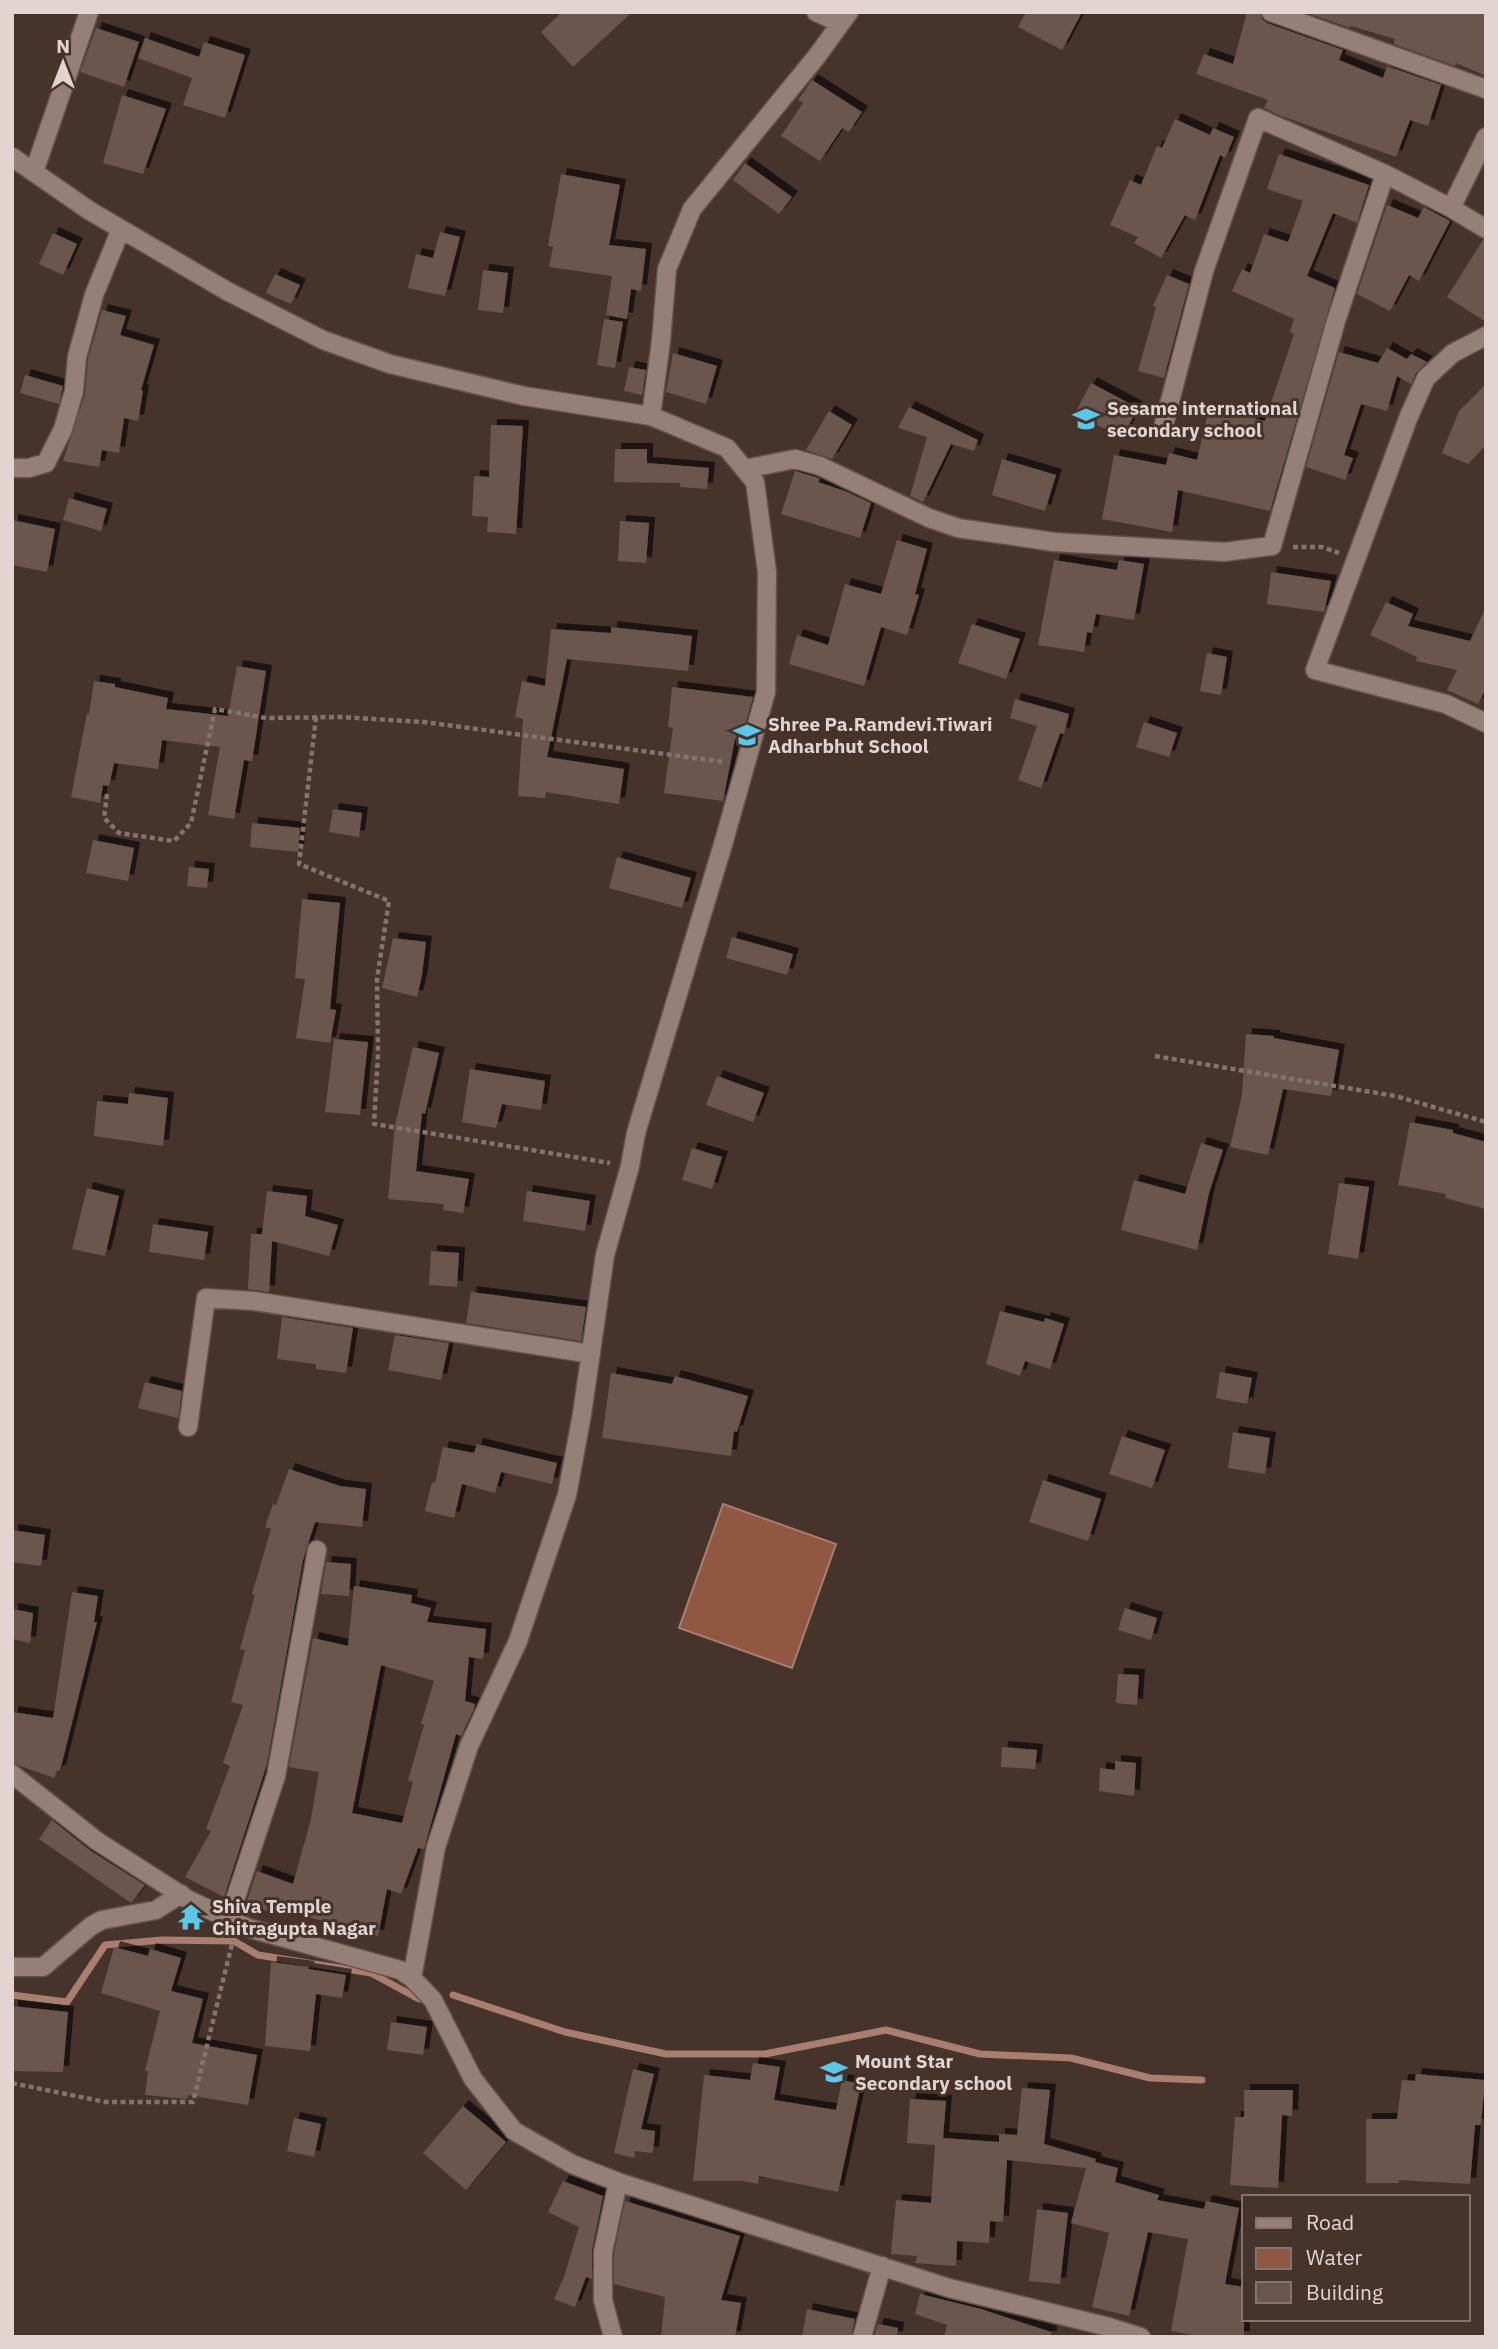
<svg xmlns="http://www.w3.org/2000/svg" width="1498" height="2349" font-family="'IBM Plex Sans',sans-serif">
<defs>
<filter id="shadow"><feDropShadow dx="6" dy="-6" stdDeviation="0" flood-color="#0009"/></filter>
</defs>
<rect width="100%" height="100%" fill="#46332c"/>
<path fill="#905843" stroke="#a97e6e" stroke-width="2" d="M723 1504 836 1544 792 1668 679 1628Z"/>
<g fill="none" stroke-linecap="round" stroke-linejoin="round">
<path stroke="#a97e6e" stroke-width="7" d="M12 1995 67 2002 105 1945 162 1940 234 1941 258 1955 371 1973 419 1999
M453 1995 565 2032 666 2054H765L886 2030 980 2054 1071 2058 1150 2078 1202 2080"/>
</g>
<path fill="#6b564e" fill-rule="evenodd" filter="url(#shadow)" d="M562 12H632L573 67 541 32Z
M1026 12H1082L1062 50 1018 27Z
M1247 12H1260L1262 19 1267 23 1343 50 1339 60 1383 78 1387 66 1441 85 1428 126 1410 120 1396 157 1279 115 1264 108 1268 100 1196 74 1204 54 1233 64Z
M1305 12H1486V76L1456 63 1455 66 1394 44 1395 39 1351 26 1350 28Z
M96 28 139 42 124 87 80 72Z
M145 38 199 57 204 42 245 55 225 118 183 105 192 78 138 58Z
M812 80 862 112 849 132 842 128 820 161 781 136 803 103 798 100Z
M122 95 166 109 143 174 103 163Z
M1175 119 1210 135 1213 128 1234 137 1225 158 1220 155 1195 220 1185 215 1161 258 1134 243 1138 237 1110 225 1130 180 1141 185 1157 146 1162 148Z
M1279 154 1369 185 1357 223 1333 213 1307 276 1335 288 1270 511 1178 490 1172 532 1102 519 1114 455 1166 465 1169 453 1197 460 1209 408 1265 421 1294 334 1290 332 1294 319 1232 291 1242 269 1250 273 1264 234 1288 242 1303 201 1267 189Z
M745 163 792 197 779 214 733 180Z
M561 174 620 185 609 245 646 249 641 291 631 289 627 319 606 315 612 276 549 267 553 247 548 246Z
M1387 205 1418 218 1424 207 1450 221 1419 281 1409 275 1390 311 1357 294Z
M440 232 460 237 445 296 408 288 416 254 433 258Z
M53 233 77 244 63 275 39 264Z
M1483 240H1486V322L1447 297Z
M483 270 508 273 503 313 478 310Z
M275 274 300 285 291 304 266 293Z
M1167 275 1189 284 1164 378 1138 371 1156 307 1153 306Z
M102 310 126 316 120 335 154 345 141 390 143 391 138 421 124 418 119 453 102 450 99 467 63 461 85 394 88 359Z
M604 319 623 322 615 368 597 365Z
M1387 348 1407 359 1411 354 1427 362 1416 373 1411 384 1397 376 1387 411 1361 404 1344 455 1353 458 1345 480 1306 467 1339 352 1378 363Z
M673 353 717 366 706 404 666 392Z
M629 367 646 370 642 395 624 391Z
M25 375 63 386 59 404 20 393Z
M1091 383 1138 408 1122 438 1075 413Z
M1486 384V445L1468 464 1442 453 1459 411Z
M909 407 978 440 974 451 951 444 923 502 910 496 927 437 898 428Z
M829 411 852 425 832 459 806 450Z
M491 425 523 426 516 534 487 532 488 517 472 516 474 476 489 477Z
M615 449H647V463L709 468 707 489 680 487V483L614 482Z
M1002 459 1056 475 1045 511 992 495Z
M795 471 816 477 820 479 818 482 845 491 871 503 860 538 781 514Z
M69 498 107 509 101 531 63 520Z
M12 520 55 529 47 572 12 565Z
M620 521 649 523 646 563 618 561Z
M897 540 927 549 915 594 919 595 907 635 881 627 864 686 789 664 797 635 828 645 845 584 881 594Z
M1054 560 1117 570 1119 560 1144 564 1134 620 1096 614 1092 633 1087 632 1084 652 1038 645Z
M1271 572 1331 581 1324 612 1267 604Z
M1386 602 1413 614 1408 626 1470 641 1486 607V688L1478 704 1447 690 1457 670 1416 661 1417 657 1370 635Z
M972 624 1020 639 1006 679 958 663Z
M611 627 692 636 688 671 567 659 547 757 624 769 619 804 546 792 545 798 518 796 523 719 515 717 522 681 545 686 551 629 611 633Z
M1207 653 1227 657 1221 695 1200 691Z
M237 666 266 671 252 761 244 760 234 819 208 815 220 747 162 740 158 769 114 763 109 786 103 785 100 803 71 797 87 713 89 714 94 681 115 684V687L168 698 166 709 228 716Z
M672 687 753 697 741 740 735 739 723 801 664 793 673 728 668 727Z
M1015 699 1069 714 1064 734 1060 733 1041 788 1018 780 1037 726 1010 718Z
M1144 722 1177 733 1169 757 1136 747Z
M333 809 362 813 359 837 329 832Z
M252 823 300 828 298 852 250 847Z
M93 840 134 848 128 881 86 873Z
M617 857 691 878 682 908 609 888Z
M189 867 209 869 207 888 187 886Z
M302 899 340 903 330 1009 336 1010 330 1043 296 1038 305 979 295 978Z
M732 937 793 954 787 975 726 958Z
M393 938 426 942 422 975 417 997 382 988Z
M1246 1034 1274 1036V1038L1339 1050 1331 1096 1283 1089 1268 1155 1230 1147 1242 1095Z
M334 1039 368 1042 360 1115 325 1112Z
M413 1047 439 1053 425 1114 422 1113 416 1171 469 1179 463 1213 443 1210 444 1204 388 1199 395 1125Z
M470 1069 545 1081 541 1110 502 1104 496 1128 462 1122Z
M717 1076 764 1093 753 1122 706 1105Z
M129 1093 168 1098 163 1146 94 1136 97 1101 128 1104Z
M1410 1122 1453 1130V1133L1486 1142V1209L1445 1198 1446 1194 1398 1185Z
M1201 1143 1223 1150 1209 1193 1197 1250 1121 1230 1134 1180 1185 1194Z
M692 1148 722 1157 712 1189 682 1180Z
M1339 1183 1369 1187 1358 1259 1328 1254Z
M87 1188 119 1196 105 1256 72 1249Z
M267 1191 307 1196 305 1216 338 1225 329 1256 272 1241 269 1292 248 1289 251 1234H262Z
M527 1191 590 1201 585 1231 523 1221Z
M153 1224 208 1232 204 1260 149 1252Z
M431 1251 459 1253 457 1287 429 1285Z
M471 1292 586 1307 581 1341 466 1323Z
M1000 1311 1044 1322 1045 1318 1064 1324 1050 1369 1025 1361 1020 1376 986 1364Z
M282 1317 353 1328 346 1373 316 1369V1364L277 1359Z
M395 1335 449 1343 441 1380 388 1370Z
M1220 1372 1252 1378 1247 1404 1216 1398Z
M611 1373 672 1384 675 1376 748 1396 737 1432 734 1431 731 1456 602 1438Z
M145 1382 182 1391 178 1418 138 1408Z
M1233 1432 1270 1438 1265 1474 1228 1468Z
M1122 1436 1165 1450 1152 1488 1109 1474Z
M477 1444 557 1463 552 1484 501 1472 495 1493 462 1484 454 1518 425 1511 432 1482 435 1483 443 1447 474 1453Z
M289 1469 340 1486 366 1489 362 1527 315 1522 303 1560 267 1764 224 1897 185 1877 211 1831 206 1829 230 1766 223 1763 243 1705 231 1702 245 1650 240 1649 255 1595 252 1594 271 1529 265 1527 273 1504 276 1505Z
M1043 1480 1101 1499 1088 1541 1029 1522Z
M12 1530 45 1535 41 1566 12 1562Z
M326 1562 351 1564 349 1596 321 1594Z
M354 1586 412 1595 411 1603 431 1608 427 1622 486 1629 483 1659 469 1657 465 1701 475 1704 474 1709 461 1736 456 1734 424 1849 418 1848 401 1894 387 1889 378 1936 343 1930 344 1926 283 1911 281 1916 246 1904 257 1871 293 1884 311 1819 319 1772 289 1767 313 1638 348 1646ZM381 1665 434 1681 421 1724 424 1725 408 1780 413 1782 402 1823 352 1813Z
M72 1592 98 1596 94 1622H97L60 1771H57L54 1778 12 1763V1712L53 1718Z
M1125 1608 1157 1618 1151 1640 1118 1630Z
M12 1609 33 1613 30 1643 12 1639Z
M1118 1674 1139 1675 1137 1705 1116 1703Z
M1002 1747 1037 1750 1035 1769 1001 1767Z
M1115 1761 1136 1763 1134 1796 1099 1791 1100 1768 1115 1770Z
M52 1820 91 1851 145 1885 131 1903 39 1839Z
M114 1947 148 1956 150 1949 181 1958 171 1991 203 1999 192 2043 257 2055 248 2105 188 2095 187 2099 145 2095 148 2071H145L160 2011 101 1993Z
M271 1962 309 1967 308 1969 346 1975 342 1998 316 1994 310 2051 265 2046Z
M12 2006 68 2012 63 2072 12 2071Z
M391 2022 427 2027 423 2055 387 2050Z
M753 2063 780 2067 774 2100 836 2110 842 2080 861 2084 838 2192 759 2176 758 2184 743 2181H693L704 2075 750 2080Z
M633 2069 654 2074 641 2129 655 2131 653 2153 635 2151 634 2158 614 2153Z
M1416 2074 1485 2080 1481 2125H1475L1470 2184 1399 2180V2183H1366V2119H1397L1402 2080 1415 2081Z
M1022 2088 1050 2090 1044 2144 1096 2159 1095 2162 1118 2168 1115 2182 1159 2195 1157 2200 1204 2209 1206 2201 1239 2208 1225 2284 1244 2287V2337H1203L1171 2331 1188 2239 1148 2232 1129 2316 1092 2307 1109 2233 1071 2223 1086 2168 1007 2160 1003 2222 990 2221 989 2243 957 2241 956 2266 915 2263 917 2256 891 2254 896 2200 931 2203 935 2145 907 2143 910 2099 946 2101 943 2138 999 2142V2134L1017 2135Z
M1244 2090H1293L1292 2116 1282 2115 1278 2188 1230 2185 1235 2117H1244Z
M463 2106 506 2142 466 2190 423 2153Z
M294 2118 321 2124 314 2157 287 2151Z
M563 2181 603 2196 592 2250V2279L586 2277 575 2307 554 2299 564 2277 579 2227 548 2212Z
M625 2201 740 2236 721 2300 741 2303 735 2337H661L665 2297 614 2284V2253Z
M1037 2209 1068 2213 1060 2284 1029 2281Z
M920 2294 981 2309 1051 2332V2337H944L947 2325 915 2314Z
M807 2309 855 2319 851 2337H802Z
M878 2324 898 2328 897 2337H874Z"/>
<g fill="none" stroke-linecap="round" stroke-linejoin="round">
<g stroke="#62524d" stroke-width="21">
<path id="minor" d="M816 12 840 23
M1271 12 1486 89
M12 157 90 211 227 291 323 340 390 364 524 396 651 416 727 448 755 482 767 572 766 692 724 841 636 1133 630 1166 605 1255 582 1414 567 1495 518 1641 469 1746 436 1847 412 1978
M34 172 89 12
M1451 208 1486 229
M1486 336 1453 353 1426 378 1409 416 1315 670 1446 704 1486 723
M651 416 661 341 667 269 692 209 817 56 849 12
M1164 424 1204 271 1258 118 1385 174 1451 208 1486 137
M12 468H29L46 463 63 429 74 391 77 357 94 295 121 229
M744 469 795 459 820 466 929 518 958 528 1054 542 1224 552 1272 546 1336 321 1385 174
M188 1427 206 1298 254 1301 591 1354
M12 1774 97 1841 189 1900 248 1928 400 1970 412 1978 433 2000 473 2079 514 2131 572 2164 618 2182 949 2288 1109 2327 1141 2337
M229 1918 276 1776 317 1550
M12 1967H43L91 1926 102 1920 156 1910 181 1894
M613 2337 603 2300V2252L618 2182
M862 2337 882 2266"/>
</g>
<path stroke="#84736e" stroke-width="4.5" stroke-dasharray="5 3.5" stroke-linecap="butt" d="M1293 547H1322L1339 553
M316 717 299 864 389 901 377 979 378 1054 374 1124 610 1163
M107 794 104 818 119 833 174 841 191 823 215 709 266 718 340 717 424 722 725 762
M1155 1056 1395 1096 1486 1122
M12 2083 105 2102H193L233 1940"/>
<use href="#minor" stroke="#957f77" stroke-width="18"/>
</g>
<defs>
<g id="school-bare" transform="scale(2.1)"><path d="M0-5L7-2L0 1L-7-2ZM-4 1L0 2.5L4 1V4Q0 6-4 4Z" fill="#5dc7e8" stroke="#46332c" stroke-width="2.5" paint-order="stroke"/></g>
<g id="temple-bare" transform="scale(2.1)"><path d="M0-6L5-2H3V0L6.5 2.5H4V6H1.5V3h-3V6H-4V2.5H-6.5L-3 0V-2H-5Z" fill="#5dc7e8" stroke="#46332c" stroke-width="2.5" paint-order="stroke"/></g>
</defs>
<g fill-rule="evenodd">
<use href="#school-bare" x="1086" y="419"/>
<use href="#school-bare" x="747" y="735"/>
<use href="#temple-bare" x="191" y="1917"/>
<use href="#school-bare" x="834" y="2072"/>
</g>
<g text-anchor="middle" stroke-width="6" stroke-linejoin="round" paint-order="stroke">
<g font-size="19" font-weight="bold" fill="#e2d5d1" stroke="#46332c" text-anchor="start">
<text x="1107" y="415">Sesame international<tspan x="1107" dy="22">secondary school</tspan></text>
<text x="768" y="731">Shree Pa.Ramdevi.Tiwari<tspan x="768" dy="22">Adharbhut School</tspan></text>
<text x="212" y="1913">Shiva Temple<tspan x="212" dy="22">Chitragupta Nagar</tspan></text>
<text x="855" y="2068">Mount Star<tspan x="855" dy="22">Secondary school</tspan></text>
</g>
</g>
<rect width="1498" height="2349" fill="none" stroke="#e2d5d1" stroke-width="28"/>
<rect x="1242" y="2195" width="228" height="126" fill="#46332c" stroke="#84746e" stroke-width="2"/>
<rect x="1256" y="2218" width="35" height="10" fill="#957f77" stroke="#84746e" stroke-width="2"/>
<text x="1306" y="2230" font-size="21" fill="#e2d5d1">Road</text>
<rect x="1256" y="2248" width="35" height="21" fill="#905843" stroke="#84746e" stroke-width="2"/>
<text x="1306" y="2265" font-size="21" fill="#e2d5d1">Water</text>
<rect x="1256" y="2282" width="35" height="21" fill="#6b564e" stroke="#84746e" stroke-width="2"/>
<text x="1306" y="2300" font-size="21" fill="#e2d5d1">Building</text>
<g transform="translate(63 63)" stroke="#46332c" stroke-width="5" paint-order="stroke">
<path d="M0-5L12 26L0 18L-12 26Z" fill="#e2d5d1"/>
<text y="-10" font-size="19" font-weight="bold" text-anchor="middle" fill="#e2d5d1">N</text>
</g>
</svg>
